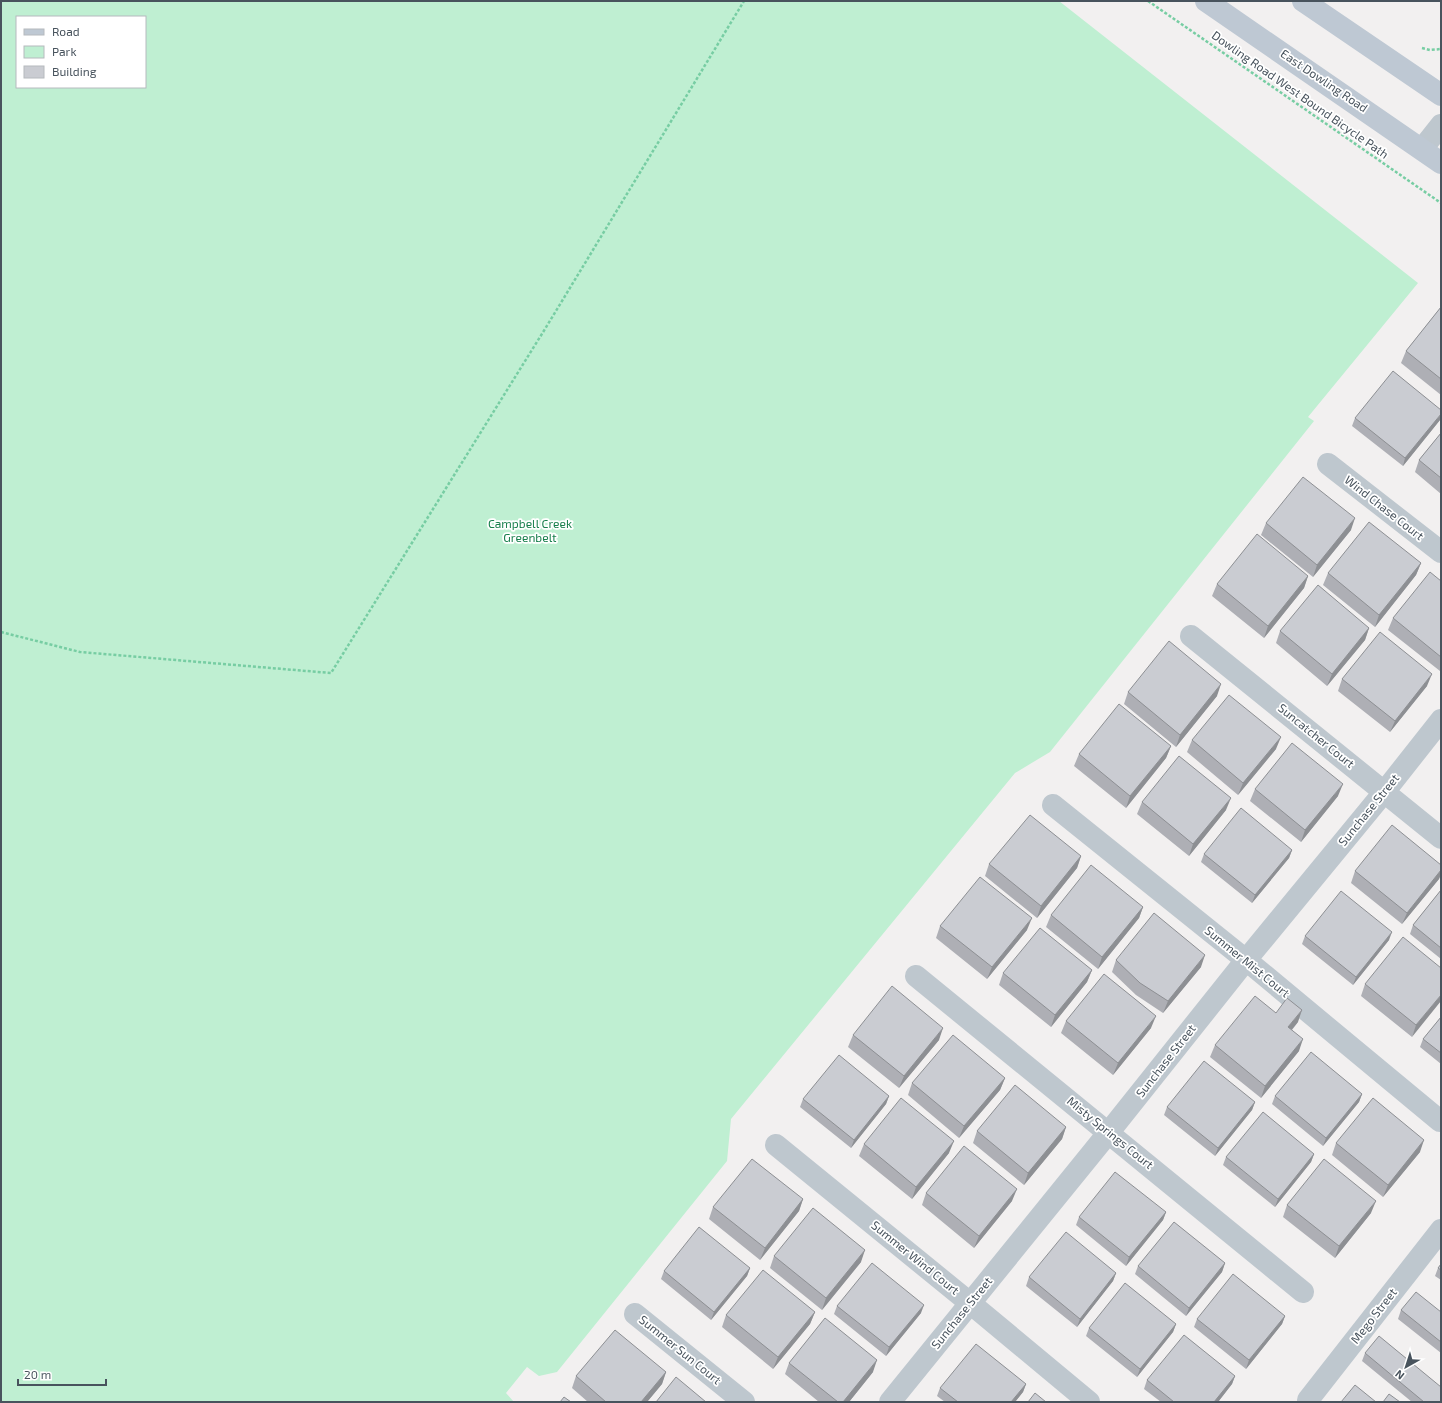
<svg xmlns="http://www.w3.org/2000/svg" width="1442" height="1403" font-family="'Exo 2',sans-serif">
<rect width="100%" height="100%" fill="#f2f0f0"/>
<path fill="#bfefd2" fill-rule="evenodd" d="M1 1H1059L1418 283 1308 417 1314 421 1050 752 1015 773 731 1119 727 1161 557 1372 539 1376 527 1367 506 1393 514 1402H1ZM17 17H145V87H17Z"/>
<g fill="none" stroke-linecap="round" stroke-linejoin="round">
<path stroke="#77cda3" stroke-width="2.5" stroke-dasharray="3 2" stroke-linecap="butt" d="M1148 1 1441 203
M1422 48 1430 50 1441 49
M1 632 80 652 331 673 545 329 744 1"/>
<path stroke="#bec7ce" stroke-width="22" d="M1422 149 1441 125
M1328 464 1441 552
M1191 636 1441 838
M1053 805 1246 960 1440 1121
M916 976 1303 1292
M776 1145 970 1303 1089 1402
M635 1314 744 1402
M890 1402 1109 1132 1246 960 1385 791 1441 720
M1308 1402V1400L1441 1230"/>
<path stroke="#bec8d3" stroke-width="22" d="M1206 1 1441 163
M1303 1 1441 95"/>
</g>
<path fill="#aeafb5" d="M1441 307V395L1401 363 1406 351Z
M1355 418 1440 420 1403 466 1352 426Z
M1441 433V494L1415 472 1419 460Z
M1266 523 1351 530 1313 577 1261 535Z
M1421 563 1416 575 1375 627 1323 585 1328 573Z
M1308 576 1304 588 1264 638 1212 596 1217 584Z
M1441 581V669L1440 671 1388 630 1393 618Z
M1369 628 1365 640 1327 686 1276 643 1280 631Z
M1342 679 1427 686 1390 732 1338 691Z
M1128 692 1217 696 1176 747 1124 704Z
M1192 740 1276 749 1238 795 1187 752Z
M1171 746 1166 758 1126 808 1074 766 1079 754Z
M1255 789 1338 796 1301 842 1250 801Z
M1142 802 1226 810 1189 856 1137 814Z
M1292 850 1289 858 1252 903 1201 862 1204 854Z
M1081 856 1077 868 1037 918 985 876 989 864Z
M1441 865V874L1439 879 1402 924 1351 883 1355 871Z
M1441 890V959L1410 934 1413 925Z
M1143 907 1139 918 1098 969 1046 927 1051 915Z
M940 926 1027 930 987 979 936 938Z
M1305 936 1389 940 1353 985 1302 944Z
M1116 960 1201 967 1163 1013 1136 995 1112 972Z
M1441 968 1412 1037 1361 996 1365 984Z
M1092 970 1087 982 1051 1027 999 985 1003 973Z
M1441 1017V1064L1420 1047 1423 1039Z
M1066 1021 1151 1028 1113 1075 1061 1033Z
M1298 1022 1292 1030 1299 1051 1261 1098 1210 1057 1215 1045Z
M853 1035 939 1040 899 1088 848 1047Z
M1005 1078 1000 1090 959 1138 908 1095 912 1083Z
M1362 1094 1359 1102 1323 1146 1272 1104 1275 1096Z
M889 1096 886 1104 851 1148 800 1107 803 1099Z
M1255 1102 1252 1110 1215 1156 1164 1115 1167 1107Z
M1066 1127 1062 1139 1024 1185 973 1143 977 1131Z
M1336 1143 1420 1152 1383 1197 1332 1155Z
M864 1144 949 1153 912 1199 859 1156Z
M1314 1154 1311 1162 1275 1207 1223 1165 1226 1157Z
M926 1193 1012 1201 974 1248 922 1205Z
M803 1199 799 1211 760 1260 709 1219 713 1207Z
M1287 1205 1371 1213 1335 1258 1283 1217Z
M1166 1212 1163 1220 1126 1266 1076 1225 1079 1217Z
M774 1256 861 1262 822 1310 770 1268Z
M1225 1263 1222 1272 1186 1316 1135 1274 1138 1266Z
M1441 1264V1280L1435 1276 1438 1268Z
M750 1268 747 1276 711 1320 661 1279 664 1271Z
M1116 1273 1113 1281 1077 1327 1026 1286 1029 1277Z
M837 1306 921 1313 886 1356 834 1314Z
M1401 1310 1441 1312V1353L1398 1319Z
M815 1312 810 1324 773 1369 722 1327 726 1315Z
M1285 1316 1282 1324 1246 1369 1194 1327 1197 1319Z
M1176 1324 1173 1332 1137 1377 1086 1336 1089 1328Z
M1365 1353 1441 1402H1412L1362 1361Z
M789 1363 873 1372 849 1402H819L785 1374Z
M666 1372 662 1384 647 1402H588L572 1388 576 1376Z
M1235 1376 1232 1384 1218 1402H1161L1144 1389 1147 1380Z
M1026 1384 1023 1392 1015 1402H945L937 1396 940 1388Z"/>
<path fill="#8d8f93" d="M1441 414V417L1440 420 1403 466 1405 458Z
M1355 518 1351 530 1313 577 1317 565Z
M1421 563 1416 575 1375 627 1379 615Z
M1308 576 1304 588 1264 638 1268 626Z
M1369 628 1365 640 1327 686 1332 674Z
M1432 674 1427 686 1390 732 1395 721Z
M1221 684 1217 696 1176 747 1180 735Z
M1281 737 1276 749 1238 795 1243 783Z
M1171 746 1166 758 1126 808 1130 796Z
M1343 784 1338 796 1301 842 1305 830Z
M1231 798 1226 810 1189 856 1193 844Z
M1292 850 1289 858 1252 903 1255 895Z
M1081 856 1077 868 1037 918 1041 906Z
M1441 870V874L1439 879 1402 924 1407 913Z
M1143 907 1139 918 1098 969 1102 957Z
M1032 918 1027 930 987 979 992 967Z
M1392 932 1389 940 1353 985 1356 977Z
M1205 955 1201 967 1163 1013 1168 1001Z
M1092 970 1087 982 1051 1027 1055 1015Z
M1441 995V1001L1412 1037 1416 1025Z
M1302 1010 1298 1022 1284 1039 1288 1027Z
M1156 1016 1151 1028 1113 1075 1118 1063Z
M943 1028 939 1040 899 1088 904 1076Z
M1303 1039 1299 1051 1261 1098 1265 1086Z
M1005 1078 1000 1090 959 1138 964 1126Z
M1362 1094 1359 1102 1323 1146 1326 1138Z
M889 1096 886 1104 851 1148 854 1140Z
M1255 1102 1252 1110 1215 1156 1218 1148Z
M1066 1127 1062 1139 1024 1185 1028 1173Z
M1424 1140 1420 1152 1383 1197 1388 1185Z
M954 1141 949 1153 912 1199 916 1187Z
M1314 1154 1311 1162 1275 1207 1278 1199Z
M1017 1189 1012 1201 974 1248 979 1236Z
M803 1199 799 1211 760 1260 765 1248Z
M1376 1201 1371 1213 1335 1258 1339 1246Z
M1166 1212 1163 1220 1126 1266 1129 1257Z
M865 1250 861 1262 822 1310 826 1298Z
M1225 1263 1222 1272 1186 1316 1189 1308Z
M750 1268 747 1276 711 1320 714 1312Z
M1116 1273 1113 1281 1077 1327 1080 1319Z
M924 1305 921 1313 886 1356 889 1347Z
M815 1312 810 1324 773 1369 778 1357Z
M1285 1316 1282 1324 1246 1369 1249 1360Z
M1176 1324 1173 1332 1137 1377 1140 1369Z
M877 1360 873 1372 849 1402H843Z
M666 1372 662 1384 647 1402H641Z
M1235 1376 1232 1384 1218 1402H1214Z
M1026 1384 1023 1392 1015 1402H1011Z"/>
<path fill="#caccd2" stroke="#8d8f93" d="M1441 307V379L1406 351Z
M1393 371 1441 410V414L1405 458 1355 418Z
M1441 433V478L1419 460Z
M1303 477 1355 518 1317 565 1266 523Z
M1369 522 1421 563 1379 615 1328 573Z
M1257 534 1308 576 1268 626 1217 584Z
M1430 572 1441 581V657L1393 618Z
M1318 585 1369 628 1332 674 1280 631Z
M1380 632 1432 674 1395 721 1342 679Z
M1169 641 1221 684 1180 735 1128 692Z
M1229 695 1281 737 1243 783 1192 740Z
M1119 704 1171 746 1130 796 1079 754Z
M1292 743 1343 784 1305 830 1255 789Z
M1179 756 1231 798 1193 844 1142 802Z
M1241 808 1292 850 1255 895 1204 854Z
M1030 815 1081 856 1041 906 989 864Z
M1392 825 1441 865V870L1407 913 1355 871Z
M1091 865 1143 907 1102 957 1051 915Z
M980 877 1032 918 992 967 940 926Z
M1441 890V948L1413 925Z
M1341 891 1392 932 1356 977 1305 936Z
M1154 913 1205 955 1168 1001 1140 983 1116 960Z
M1040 928 1092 970 1055 1015 1003 973Z
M1403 937 1441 968V995L1416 1025 1365 984Z
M1104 974 1156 1016 1118 1063 1066 1021Z
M892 986 943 1028 904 1076 853 1035Z
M1255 996 1276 1013 1287 998 1302 1010 1288 1027 1303 1039 1265 1086 1215 1045Z
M1441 1017V1053L1423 1039Z
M953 1035 1005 1078 964 1126 912 1083Z
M1311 1052 1362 1094 1326 1138 1275 1096Z
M839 1055 889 1096 854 1140 803 1099Z
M1204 1061 1255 1102 1218 1148 1167 1107Z
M1015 1085 1066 1127 1028 1173 977 1131Z
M901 1098 954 1141 916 1187 864 1144Z
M1373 1098 1424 1140 1388 1185 1336 1143Z
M1263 1112 1314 1154 1278 1199 1226 1157Z
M964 1146 1017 1189 979 1236 926 1193Z
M752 1159 803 1199 765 1248 713 1207Z
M1324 1159 1376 1201 1339 1246 1287 1205Z
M1115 1172 1166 1212 1129 1257 1079 1217Z
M813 1208 865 1250 826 1298 774 1256Z
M1174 1222 1225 1263 1189 1308 1138 1266Z
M699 1227 750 1268 714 1312 664 1271Z
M1066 1232 1116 1273 1080 1319 1029 1277Z
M872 1263 924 1305 889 1347 837 1306Z
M1441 1264V1270L1438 1268Z
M763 1270 815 1312 778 1357 726 1315Z
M1233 1274 1285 1316 1249 1360 1197 1319Z
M1125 1283 1176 1324 1140 1369 1089 1328Z
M1416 1292 1441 1312V1342L1401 1310Z
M825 1318 877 1360 843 1402H838L789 1363Z
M615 1330 666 1372 641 1402H606L576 1376Z
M1184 1335 1235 1376 1214 1402H1174L1147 1380Z
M1379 1336 1441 1387V1402H1424L1365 1353Z
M976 1344 1026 1384 1011 1402H958L940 1388Z
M676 1377 706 1402H656Z
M1355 1385 1376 1402H1341Z
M1035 1393 1046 1402H1028Z
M1389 1394 1400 1402H1383Z
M564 1397 571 1402H560Z"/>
<g text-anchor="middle" stroke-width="3.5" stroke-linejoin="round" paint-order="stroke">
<g font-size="12" fill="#48535d" stroke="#fff">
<text transform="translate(1324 81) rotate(34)" y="4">East Dowling Road</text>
<text transform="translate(1300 95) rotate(35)" y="4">Dowling Road West Bound Bicycle Path</text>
<text transform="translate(1384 508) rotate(38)" y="4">Wind Chase Court</text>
<text transform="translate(1316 736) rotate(39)" y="4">Suncatcher Court</text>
<text transform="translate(1369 810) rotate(-51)" y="4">Sunchase Street</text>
<text transform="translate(1247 962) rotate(39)" y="4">Summer Mist Court</text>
<text transform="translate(1166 1061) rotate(-52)" y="4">Sunchase Street</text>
<text transform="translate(1110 1133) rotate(39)" y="4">Misty Springs Court</text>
<text transform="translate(915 1258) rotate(39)" y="4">Summer Wind Court</text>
<text transform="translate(962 1313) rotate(-51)" y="4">Sunchase Street</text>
<text transform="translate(1374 1316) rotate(-52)" y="4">Mego Street</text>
<text transform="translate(680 1350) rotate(39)" y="4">Summer Sun Court</text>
</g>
<g font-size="12" fill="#187f4c" stroke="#fff">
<text x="530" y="528">Campbell Creek<tspan x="530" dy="14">Greenbelt</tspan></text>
</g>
</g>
<rect width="1442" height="1403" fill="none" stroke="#48535d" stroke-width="4"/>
<rect x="16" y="16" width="130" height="72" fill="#ffffff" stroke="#b6babe"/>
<rect x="24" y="29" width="20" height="6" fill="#bec8d3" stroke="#b6babe"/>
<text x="52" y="36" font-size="12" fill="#48535d">Road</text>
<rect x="24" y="46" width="20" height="12" fill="#bfefd2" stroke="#b6babe"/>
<text x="52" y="56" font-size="12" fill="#48535d">Park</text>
<rect x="24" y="66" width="20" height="12" fill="#caccd2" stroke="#b6babe"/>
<text x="52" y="76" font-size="12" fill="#48535d">Building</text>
<g transform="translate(1406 1367) rotate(219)" stroke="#ffffff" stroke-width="3" paint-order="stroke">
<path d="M0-3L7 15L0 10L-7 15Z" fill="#48535d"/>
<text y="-6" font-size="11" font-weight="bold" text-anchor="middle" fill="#48535d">N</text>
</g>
<path d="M18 1379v6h88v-6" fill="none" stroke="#48535d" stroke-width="2"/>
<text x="24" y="1379" font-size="12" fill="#48535d" stroke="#ffffff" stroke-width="3" paint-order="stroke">20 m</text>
</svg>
